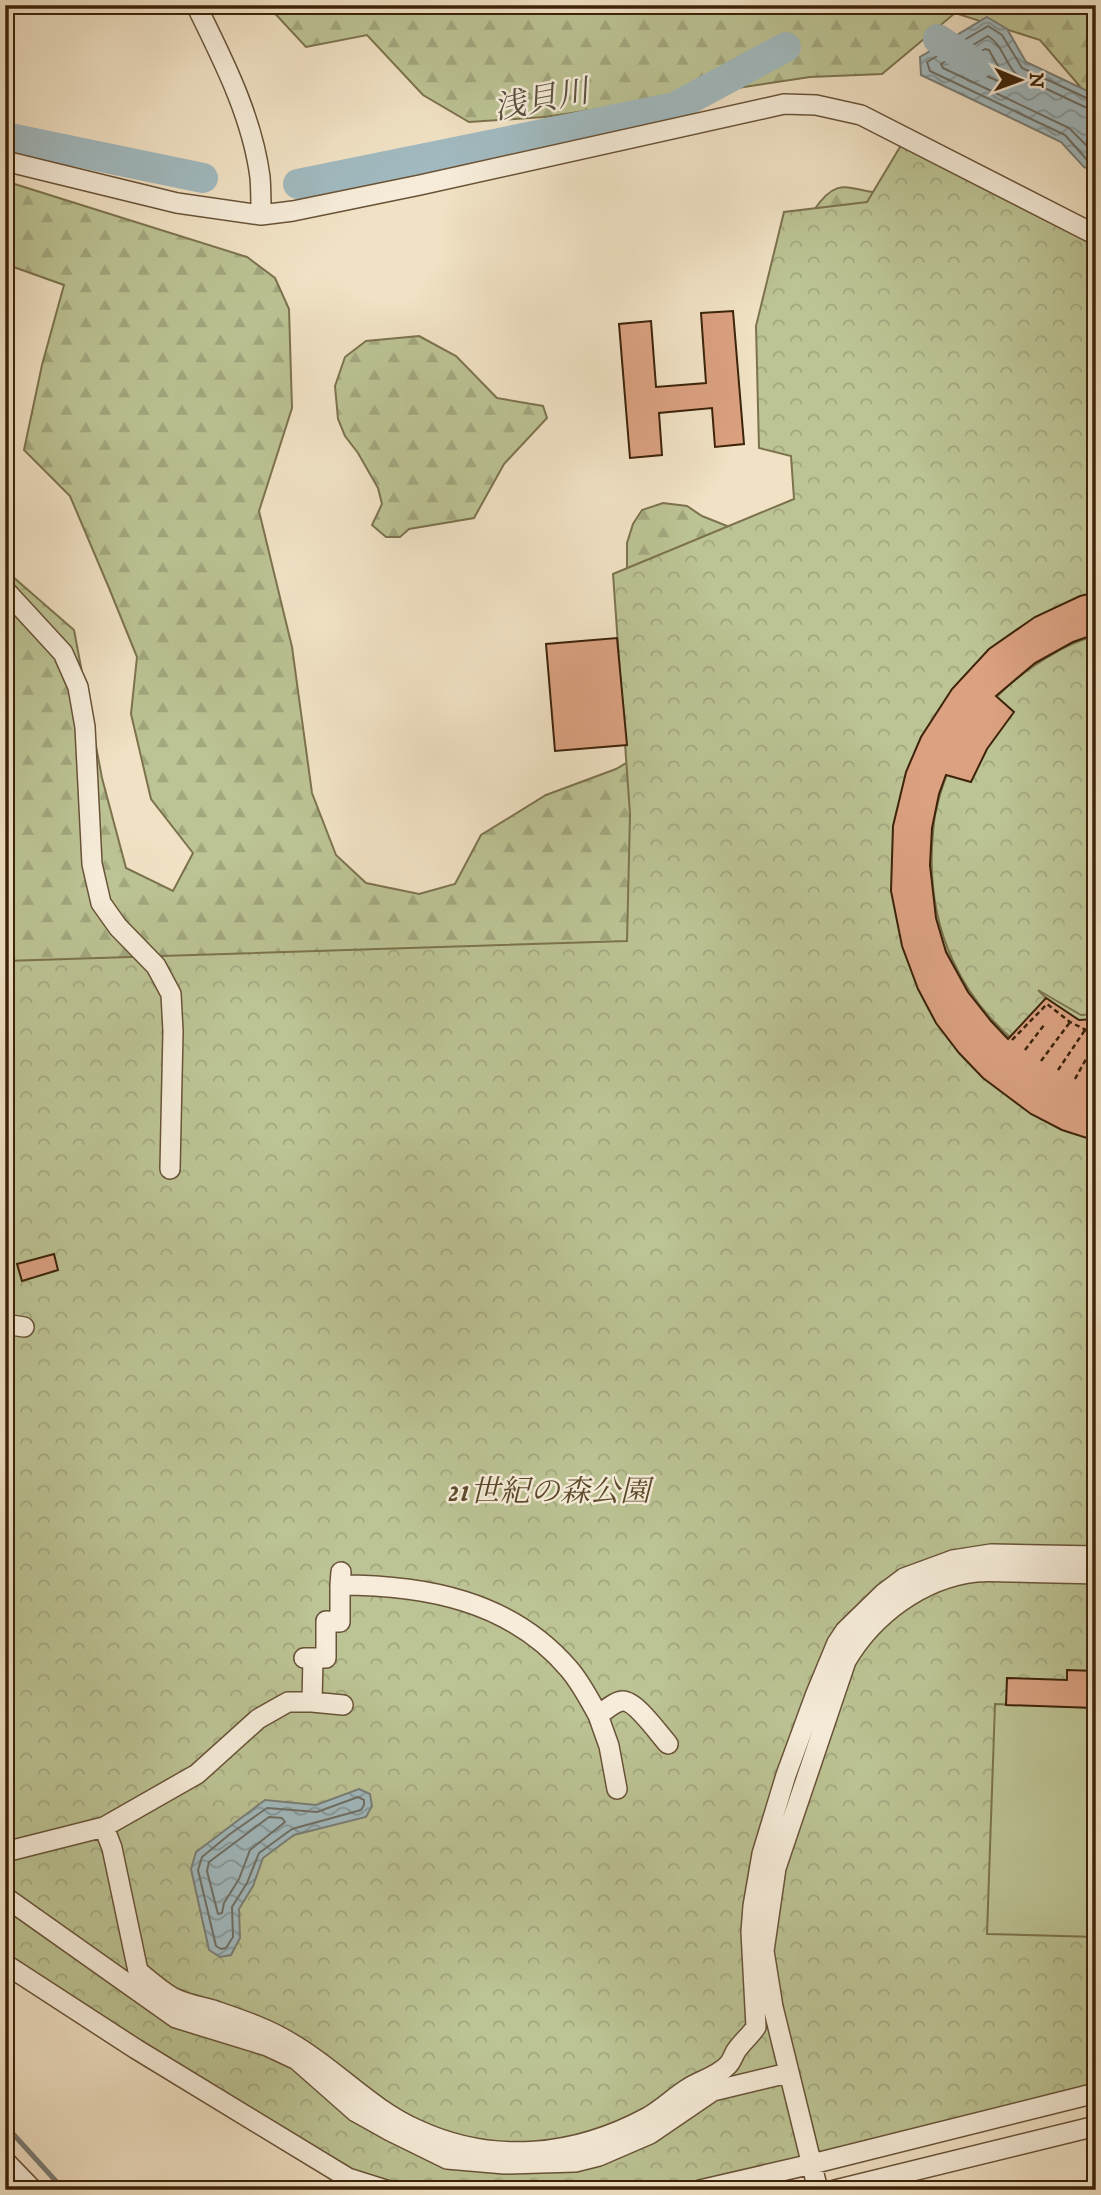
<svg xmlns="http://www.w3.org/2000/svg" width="1101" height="2195" font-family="'IM FELL DW Pica','Noto Serif JP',serif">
<defs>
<pattern id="forest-firs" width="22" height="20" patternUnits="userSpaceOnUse" patternTransform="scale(1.75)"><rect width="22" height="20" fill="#bcc394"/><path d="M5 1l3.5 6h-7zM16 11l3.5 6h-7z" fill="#a2a77e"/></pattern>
<pattern id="park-crowns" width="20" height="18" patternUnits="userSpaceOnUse" patternTransform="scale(1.75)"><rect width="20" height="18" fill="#bcc394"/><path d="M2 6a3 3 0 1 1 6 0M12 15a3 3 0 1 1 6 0" fill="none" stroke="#a2a77e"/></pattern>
<pattern id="water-waves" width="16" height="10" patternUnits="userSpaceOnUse" patternTransform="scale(1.75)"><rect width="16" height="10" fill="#a1bac0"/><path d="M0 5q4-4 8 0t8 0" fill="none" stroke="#84979a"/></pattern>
</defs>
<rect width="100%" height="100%" fill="#f1e2c5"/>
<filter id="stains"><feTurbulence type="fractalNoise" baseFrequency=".00286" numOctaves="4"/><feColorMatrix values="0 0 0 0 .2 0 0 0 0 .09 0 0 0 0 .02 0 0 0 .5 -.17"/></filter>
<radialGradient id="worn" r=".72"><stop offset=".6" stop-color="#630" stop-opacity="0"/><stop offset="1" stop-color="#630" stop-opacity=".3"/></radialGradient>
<path fill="url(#forest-firs)" stroke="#7c734e" stroke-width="2" d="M267 5H1096V105L1040 40 955 13 882 74 810 77 545 117 469 122 423 95 367 35 306 47Z
M5 181 247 257 275 278 289 309 292 408 259 511 292 647 312 793 336 855 366 883 419 894 455 884 481 835 546 795 616 769 638 756 627 581V543L633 524 642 510 663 503 687 506 702 516 732 528 805 517 814 210C839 173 850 192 883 193L763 934 5 1115V570L74 630 102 778 126 868 173 891 193 853 151 799 131 714 137 657 109 588 70 496 24 450 42 365 64 285 5 264Z
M419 336 456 356 497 398 543 406 547 418 504 464 474 518 409 529 400 537H386L372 525 382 504 378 488 358 453 345 436 338 419 335 386 345 357 366 341Z"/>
<path fill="url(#park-crowns)" stroke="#7c734e" stroke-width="2" d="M906 137 1096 235V2093L700 2190H386L5 1964V961L627 941 630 814 613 574 794 499 791 456 759 448 756 326 784 212 867 202Z"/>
<path fill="#bcc394" stroke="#7c734e" stroke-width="2" d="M1096 634C1084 640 1070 644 1058 651 1029 667 1001 689 981 715 963 739 948 766 939 795 934 812 933 830 932 847 928 928 960 1001 1026 1050 1046 1065 1071 1080 1096 1087V1089C1037 1069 990 1030 959 976 951 962 944 949 939 933 934 916 932 898 931 880 923 771 990 667 1096 634Z
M1038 990 1081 1015 1096 1014V1019L1079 1021 1046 998Z
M995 1704 1096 1708V1937L987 1934Z"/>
<path fill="url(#water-waves)" stroke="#797e77" stroke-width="2" d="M987 17 1007 29 1026 62 1094 94 1096 97V173L1084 167 1061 142 921 75 920 57Z
M359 1789 370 1794 372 1806 366 1817 294 1835 263 1858 253 1886 239 1909 240 1938 231 1955 220 1957 209 1950 191 1869 196 1852 265 1800 316 1805Z"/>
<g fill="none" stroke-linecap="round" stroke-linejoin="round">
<path stroke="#6e6e64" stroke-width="2" d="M985 49 989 50 1006 80 1005 84 963 66 964 61Z
M1096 101 1091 100 1022 68 1002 35 988 26 927 62 930 71 1065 135 1088 161 1096 165
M1096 110 1087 108 1017 75C1005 64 1003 45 988 36L941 64 943 68 1069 128 1096 155
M358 1797 364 1800V1805L361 1810 292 1829 259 1853 247 1883 232 1907 233 1937 226 1948 221 1949 216 1946 198 1870 202 1857 230 1834 267 1808 317 1812Z
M269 1817 282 1818 285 1822 250 1850 239 1879 224 1903 222 1913 218 1914 207 1871 209 1862Z"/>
<path stroke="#797e77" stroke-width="5" d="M5 2125 64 2190"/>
<path stroke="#a1bac0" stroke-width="30" d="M938 39 977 65
M5 137 203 178
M298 184 675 107 786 47"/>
</g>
<path fill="#dba181" stroke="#3c2309" stroke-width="2" d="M733 311 744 444 715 447 712 408 659 413 662 455 630 458 619 324 651 321 656 387 706 383 701 313Z
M1096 592V634L1073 642 1035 663 996 696 1014 712 987 749 971 782 946 775 939 794 932 828 930 865 936 918 946 952 968 992 991 1021 1008 1039 1046 998 1079 1020 1096 1019V1141L1062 1130 1031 1114 983 1078 959 1053 936 1023 918 989 902 946 891 891 893 826 906 772 921 737 952 689 989 649 1035 617 1080 596Z
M617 638 627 745 555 751 546 644Z
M54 1254 58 1270 22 1281 17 1264Z
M1067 1670 1096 1671V1708L1006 1705 1007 1678 1067 1680Z"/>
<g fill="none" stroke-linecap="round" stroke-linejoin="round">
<g stroke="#695338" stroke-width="22">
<path id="minor" d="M196 5C223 60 252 116 260 177 261 189 261 202 261 215
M5 161 177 203 261 215 293 211 420 185 784 104 816 105 861 115 1096 235
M5 590 63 653 78 687 85 727 92 864 101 903 118 927 156 966 171 994 173 1031 170 1169
M5 1324 24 1327
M341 1572 340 1585C426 1585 511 1601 569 1669 581 1683 589 1699 598 1715
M304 1658H326V1621L340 1622V1585
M313 1658 312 1702 343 1705
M617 1789 609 1746 598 1715C605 1711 615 1701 623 1701 636 1701 659 1734 668 1744
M104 1827 112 1848 138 1971C149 1980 160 1990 172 1997 185 2004 199 2006 213 2010 239 2019 267 2028 291 2043 336 2069 370 2109 418 2130 494 2165 576 2156 648 2117 662 2109 673 2098 687 2089 700 2080 717 2077 728 2065 732 2061 733 2056 736 2051 742 2042 750 2036 756 2027L751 1932 753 1906 762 1854 786 1775 815 1696 837 1643 845 1631 884 1593 904 1578 953 1560 991 1554 1096 1556
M5 1852 104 1827 197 1774 258 1719 288 1702H312
M5 1897 176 2018 267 2046 297 2060 356 2112 390 2131 447 2159 505 2164 575 2162 599 2156 650 2134 713 2091 788 2073
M5 1964 136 2049 348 2178 386 2190
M5 2161 33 2190
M700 2190 812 2164 1096 2093
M818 2190 773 2007 764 1951 776 1868 846 1661C873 1615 922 1578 976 1572 988 1571 1002 1572 1014 1572 1041 1573 1069 1573 1096 1574
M835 2190 1096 2126"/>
</g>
<path stroke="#3c2309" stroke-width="2.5" stroke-dasharray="5 3.5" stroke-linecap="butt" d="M1012 1040 1047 1004 1070 1022 1096 1035
M1025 1050 1044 1025
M1041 1061 1070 1022
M1058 1070 1085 1030
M1075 1079 1096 1041
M1095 1087 1096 1085"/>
<use href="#minor" stroke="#f6ecd9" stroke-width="19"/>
</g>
<g text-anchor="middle" stroke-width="5" stroke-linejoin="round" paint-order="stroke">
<g font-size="30" font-style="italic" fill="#5c4b2c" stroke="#f6ecd9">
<text x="549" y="1501">21世紀の森公園</text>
</g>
<g font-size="32" font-style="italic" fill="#5a5040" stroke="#f6ecd9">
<text transform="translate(541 99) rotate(-11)" y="11">浅貝川</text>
</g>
</g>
<rect width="1101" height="2195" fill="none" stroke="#f1e2c5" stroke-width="28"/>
<rect x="7" y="7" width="1087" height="2181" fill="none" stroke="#3c2309" stroke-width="3.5"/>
<rect x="14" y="14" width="1073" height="2167" fill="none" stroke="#3c2309" stroke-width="2"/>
<g transform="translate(1020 80) rotate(91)" stroke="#f6ecd9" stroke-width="5" paint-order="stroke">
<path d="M0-5L12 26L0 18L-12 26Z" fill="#3c2309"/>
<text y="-10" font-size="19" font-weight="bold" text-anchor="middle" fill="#3c2309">N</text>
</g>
<rect width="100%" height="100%" filter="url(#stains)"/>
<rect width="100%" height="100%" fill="url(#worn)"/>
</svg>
